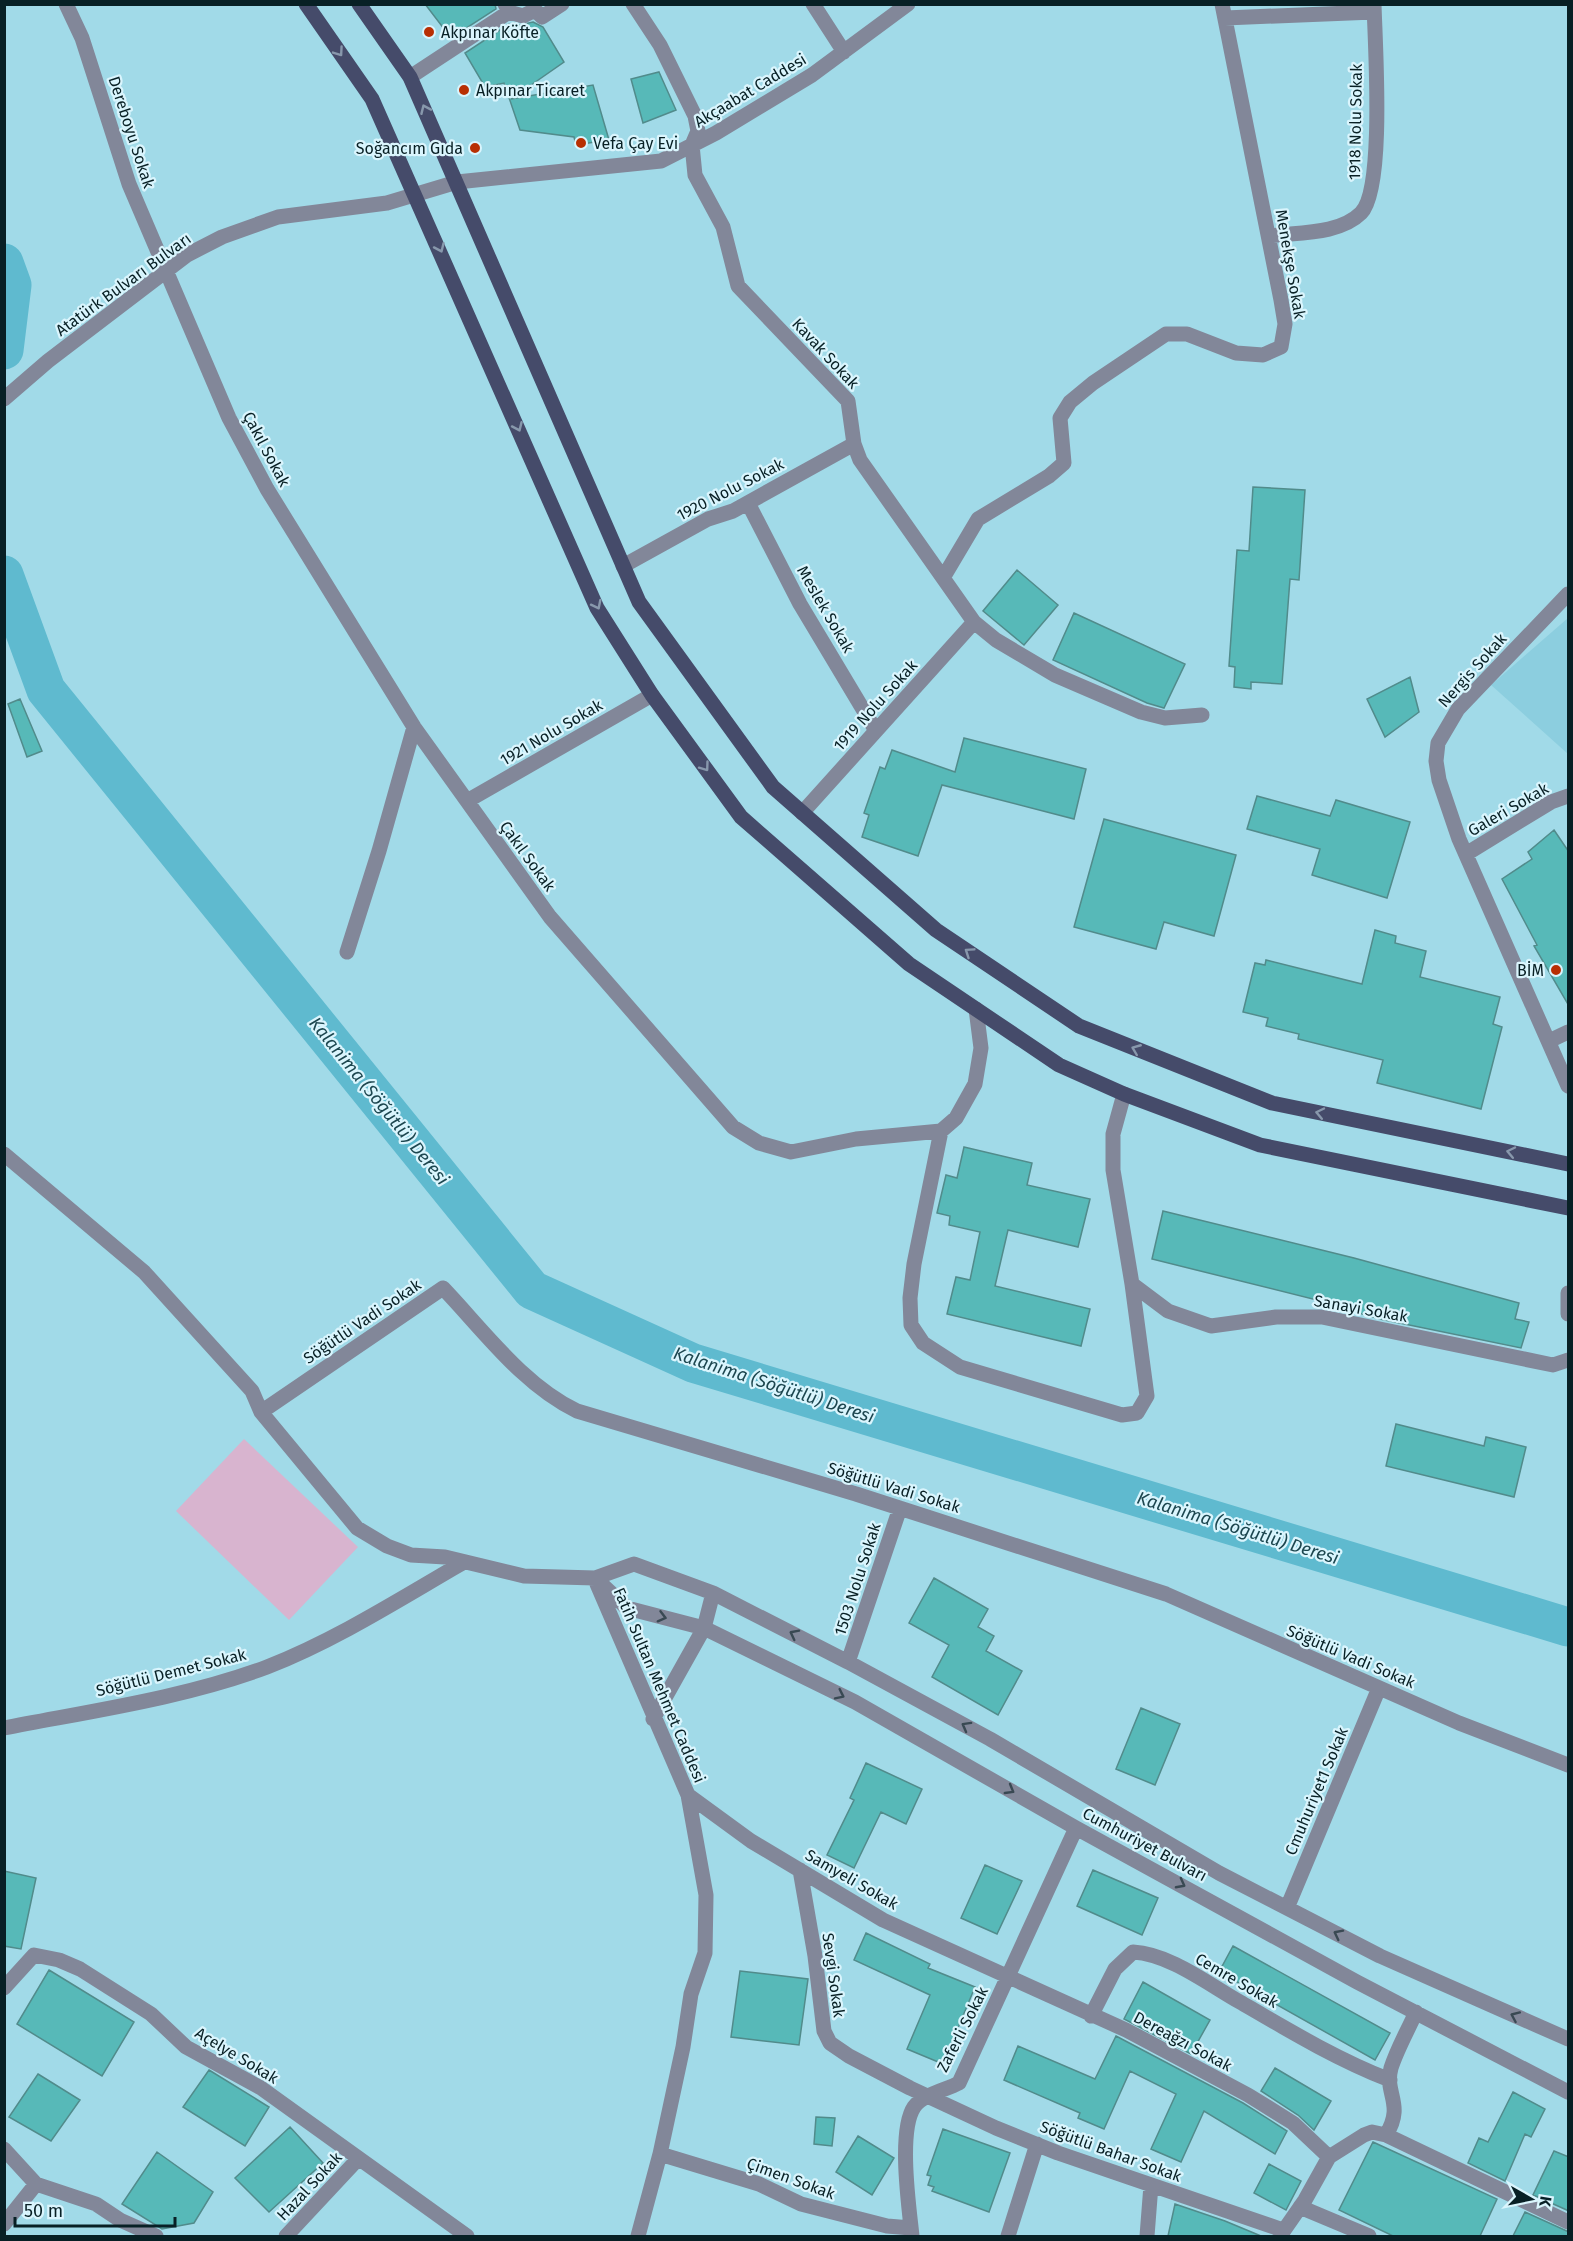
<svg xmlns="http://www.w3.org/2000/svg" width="1573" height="2241" font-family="'Fira Sans',sans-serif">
<rect width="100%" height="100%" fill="#a1dae8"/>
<path fill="#8ccedf" d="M1568 618V754L1491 685Z"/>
<path fill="#d8b4cf" d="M244 1439 358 1547 289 1620 176 1511Z"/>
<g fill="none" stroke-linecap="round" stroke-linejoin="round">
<path stroke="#5fbacf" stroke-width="39" d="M4 263 12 285 4 350
M4 575 46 690 532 1290 693 1363 1568 1627"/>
</g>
<path fill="#57b9b8" stroke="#518b8b" stroke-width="1.5" d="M425 4H495L496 9 451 38Z
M533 22 543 27 564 62 511 99 593 85 609 140 576 145 574 137 520 130 504 83 485 87 465 53 509 24 511 27Z
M659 72 676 110 643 123 631 79Z
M1253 487 1305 490 1299 580 1290 579 1282 684 1251 682V689L1234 687 1235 667 1229 666 1237 550 1249 551Z
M1017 570 1058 605 1024 645 983 611Z
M1074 613 1185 664 1164 708 1147 703 1053 660Z
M1410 677 1419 712 1385 737 1367 699Z
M20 699 42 751 27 757 8 704Z
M964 738 1086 769 1074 819 942 785 918 856 862 837 869 815 864 813 880 767 885 769 892 750 955 772Z
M1257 796 1330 816 1336 800 1410 822 1387 898 1312 875 1320 849 1247 829Z
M1104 819 1236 855 1214 936 1164 922 1156 949 1074 927Z
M1554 830 1569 852V1006L1534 946 1537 945 1502 879 1532 859 1528 852Z
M1375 930 1396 936 1395 943 1426 951 1420 977 1500 997 1493 1024 1502 1027 1481 1109 1377 1083 1383 1060 1298 1039 1299 1034 1266 1026 1268 1018 1243 1012 1255 963 1265 965 1266 960 1362 984Z
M964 1147 1032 1163 1027 1185 1090 1199 1078 1247 1008 1230 995 1286 1090 1309 1081 1346 947 1314 956 1277 970 1280 980 1232 949 1225 950 1216 937 1213 946 1175 957 1178Z
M1163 1211 1354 1258 1519 1303 1515 1319 1529 1322 1521 1348 1380 1319 1341 1308V1306L1152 1259Z
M1396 1424 1484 1446 1486 1437 1526 1447 1514 1497 1386 1466Z
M934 1578 988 1609 978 1627 994 1636 986 1651 1022 1671 998 1715 932 1677 949 1645 909 1623Z
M1141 1708 1180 1724 1155 1785 1116 1769Z
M866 1763 922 1789 906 1824 881 1812 854 1868 827 1855 854 1800 850 1798Z
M985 1865 1022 1881 997 1934 961 1918Z
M1093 1870 1158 1898 1142 1935 1077 1906Z
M4 1871 36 1878 21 1949 4 1946Z
M866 1933 930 1964 928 1968 975 1987 943 2064 907 2049 930 1995 854 1960Z
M1233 1946 1390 2033 1375 2060 1219 1972Z
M49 1970 134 2022 102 2076 17 2024Z
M740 1971 808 1979 799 2045 731 2037Z
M1143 1982 1210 2020 1191 2054 1124 2019Z
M1116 2036 1243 2103 1287 2131 1275 2154 1204 2111 1181 2162 1151 2149 1176 2094 1130 2071 1104 2129 1078 2118 1080 2113 1004 2080 1018 2046 1095 2079Z
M1275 2068 1331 2101 1314 2130 1298 2115 1261 2091Z
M209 2070 269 2107 245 2146 183 2107Z
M38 2074 80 2100 51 2141 9 2117Z
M1513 2092 1545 2109 1531 2137 1525 2134 1505 2181 1468 2163 1479 2138 1488 2142Z
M816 2117 835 2118 832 2146 814 2144Z
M290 2127 323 2163 269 2212 235 2178Z
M943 2129 1010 2153 989 2212 932 2191 934 2187 928 2185 931 2176 927 2175Z
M858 2136 894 2158 872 2195 836 2172Z
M1373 2142 1497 2199 1480 2236H1393L1339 2210Z
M1554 2151 1569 2157V2211L1533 2195Z
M157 2152 213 2192 194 2223 162 2229 122 2204Z
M1269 2164 1301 2181 1286 2210 1254 2193Z
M1175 2204 1225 2221 1261 2236H1168Z
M1525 2212 1569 2232V2236H1513Z"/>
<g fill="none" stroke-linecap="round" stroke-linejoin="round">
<path stroke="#828799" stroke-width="15" d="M66 4 82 38 129 184 229 418 267 489 414 727 550 917 733 1127 759 1143 791 1152 856 1139 941 1131 956 1118 975 1084 981 1048 976 1009
M633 4 660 45 695 116 698 131 692 145 695 175 723 227 738 286 848 401 854 444 860 460 974 622 996 640 1055 675 1141 712 1165 718 1202 715
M813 4 844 52
M509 12 523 16 535 10 542 17 562 4
M1225 18 1374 12
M410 77 509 12 505 4
M1269 236C1297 232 1339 235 1361 213 1385 189 1375 44 1374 4
M4 399 48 361 187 255 222 237 278 217 387 203 457 182 661 161 716 133 812 75 908 4
M748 503 800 604 876 731
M623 566 708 519 733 511 854 444
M943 578 978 519 1049 476 1064 463 1060 418 1070 402 1093 383 1166 334H1187L1236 353 1263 355 1281 347 1285 324 1281 300 1222 4
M1568 594 1458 709 1438 743 1436 761 1439 780 1459 839 1568 1086
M467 801 652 695
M802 813 974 622
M1466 854 1551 802 1568 796
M347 952 379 851 414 727
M1549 1041 1568 1032
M1124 1094 1113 1134V1170L1132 1284 1168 1311 1211 1326 1276 1317H1322L1553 1365 1568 1360
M941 1131 914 1264 910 1298 911 1325 923 1343 960 1367 1122 1415 1137 1413 1147 1396 1132 1284
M4 1154 144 1272 252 1391 261 1412 357 1528 387 1546 411 1555 445 1557 524 1576 595 1578 634 1564 713 1593 848 1662 990 1739 1219 1873 1380 1956 1568 2039
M1568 1293V1314
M261 1412 443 1288C484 1331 523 1385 577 1411L856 1494 1166 1594 1459 1723 1568 1765
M595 1578 627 1608 704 1628 855 1702 1076 1828 1357 1982 1568 2092
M597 1584 688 1795 706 1895 705 1953 691 1994 683 2047 660 2154 638 2236
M848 1662 900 1508
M653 1719 704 1628 713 1593
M4 1728C91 1711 184 1698 267 1667 336 1640 400 1599 464 1562
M688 1795 751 1841 883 1920 1126 2030 1248 2095 1293 2123 1329 2157
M800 1870 815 1956 824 2031 830 2043 849 2056 910 2088 996 2128 1058 2153 1283 2230
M1287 1908 1379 1688
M4 1988 34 1955 59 1960 80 1969 151 2014 186 2047 261 2088 467 2236
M1091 2016 1115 1969 1133 1952C1170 1954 1208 1984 1240 2002 1288 2030 1338 2060 1390 2080
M1386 2135C1405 2104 1384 2094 1391 2068 1397 2049 1408 2030 1416 2012
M4 2149 36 2184 96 2204 120 2220 156 2236
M660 2154 759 2184 801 2204 887 2226 911 2228
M1329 2157 1364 2135 1372 2132 1386 2135 1568 2222
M1300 2207 1369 2236
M4 2224 36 2184
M286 2236 358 2159
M912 2236C909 2207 898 2131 914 2107 923 2094 946 2090 959 2083L1076 1828
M1008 2236 1037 2144
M1147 2236 1151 2185
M1280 2236 1305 2200 1329 2157"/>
<path stroke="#454b6a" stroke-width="15" d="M306 4 372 99 597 608 652 695 741 817 909 964 1059 1065 1124 1094 1260 1145 1568 1208
M359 4 410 77 639 602 773 787 936 930 1079 1026 1272 1103 1568 1164"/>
</g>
<defs><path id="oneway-chevron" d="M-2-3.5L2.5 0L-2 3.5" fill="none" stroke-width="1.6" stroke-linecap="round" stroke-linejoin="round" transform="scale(1.5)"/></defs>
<g stroke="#8898ac">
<use href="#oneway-chevron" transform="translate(339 52) rotate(55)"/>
<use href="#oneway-chevron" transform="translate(425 109) rotate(-114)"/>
<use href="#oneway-chevron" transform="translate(440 248) rotate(66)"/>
<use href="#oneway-chevron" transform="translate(518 427) rotate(66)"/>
<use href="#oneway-chevron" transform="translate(597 605) rotate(63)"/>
<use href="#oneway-chevron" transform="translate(705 767) rotate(54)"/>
<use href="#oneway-chevron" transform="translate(969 952) rotate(-146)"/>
<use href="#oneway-chevron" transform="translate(1136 1049) rotate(-158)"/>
<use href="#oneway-chevron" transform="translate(1320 1113) rotate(-168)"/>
<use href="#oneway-chevron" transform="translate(1511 1152) rotate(-168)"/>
</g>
<g stroke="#394953">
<use href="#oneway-chevron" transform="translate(662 1617) rotate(15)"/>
<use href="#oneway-chevron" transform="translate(794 1634) rotate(-153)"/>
<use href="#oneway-chevron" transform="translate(840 1695) rotate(26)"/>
<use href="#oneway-chevron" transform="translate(966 1726) rotate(-151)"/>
<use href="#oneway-chevron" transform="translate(1010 1790) rotate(30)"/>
<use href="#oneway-chevron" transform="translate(1181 1884) rotate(28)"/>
<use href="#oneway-chevron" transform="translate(1338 1934) rotate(-153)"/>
<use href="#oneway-chevron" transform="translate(1515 2016) rotate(-156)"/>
</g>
<g fill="#b82f03" stroke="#daf5fd" stroke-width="2">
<circle cx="429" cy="32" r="6"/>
<circle cx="464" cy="90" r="6"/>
<circle cx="581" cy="143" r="6"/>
<circle cx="475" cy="148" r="6"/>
<circle cx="1556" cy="970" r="6"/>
</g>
<g text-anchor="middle" stroke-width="4.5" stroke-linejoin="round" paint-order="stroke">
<g font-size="16" fill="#082025" stroke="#daf5fd" text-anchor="start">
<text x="441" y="38">Akpınar Köfte</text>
<text x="476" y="96">Akpınar Ticaret</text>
<text x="593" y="149">Vefa Çay Evi</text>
<text x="463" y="154" text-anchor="end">Soğancım Gıda</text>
<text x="1544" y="976" text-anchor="end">BİM</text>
</g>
<g font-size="16" fill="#082025" stroke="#daf5fd">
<text transform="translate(750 90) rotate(-31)" y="6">Akçaabat Caddesi</text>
<text transform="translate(1355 122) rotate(-89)" y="6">1918 Nolu Sokak</text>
<text transform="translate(132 132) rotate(72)" y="6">Dereboyu Sokak</text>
<text transform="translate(1291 264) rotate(80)" y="6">Menekşe Sokak</text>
<text transform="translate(123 284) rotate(-36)" y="6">Atatürk Bulvarı Bulvarı</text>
<text transform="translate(826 353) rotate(47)" y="6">Kavak Sokak</text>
<text transform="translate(267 449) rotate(62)" y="6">Çakıl Sokak</text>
<text transform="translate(730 489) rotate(-27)" y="6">1920 Nolu Sokak</text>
<text transform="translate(826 609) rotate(60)" y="6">Meslek Sokak</text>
<text transform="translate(1472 670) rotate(-48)" y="6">Nergis Sokak</text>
<text transform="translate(875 705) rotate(-48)" y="6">1919 Nolu Sokak</text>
<text transform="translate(551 732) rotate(-30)" y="6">1921 Nolu Sokak</text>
<text transform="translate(1508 809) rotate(-30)" y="6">Galeri Sokak</text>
<text transform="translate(528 856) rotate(54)" y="6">Çakıl Sokak</text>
<text transform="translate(1361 1308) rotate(10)" y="6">Sanayi Sokak</text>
<text transform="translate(362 1321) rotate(-34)" y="6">Söğütlü Vadi Sokak</text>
<text transform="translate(894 1487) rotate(17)" y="6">Söğütlü Vadi Sokak</text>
<text transform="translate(857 1579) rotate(-72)" y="6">1503 Nolu Sokak</text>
<text transform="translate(1351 1656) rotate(23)" y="6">Söğütlü Vadi Sokak</text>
<text transform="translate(171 1672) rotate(-14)" y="6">Söğütlü Demet Sokak</text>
<text transform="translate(660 1685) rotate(67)" y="6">Fatih Sultan Mehmet Caddesi</text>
<text transform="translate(1316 1791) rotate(-67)" y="6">Cmuhuriyet1 Sokak</text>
<text transform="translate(1145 1844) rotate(28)" y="6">Cumhuriyet Bulvarı</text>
<text transform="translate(852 1879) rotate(30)" y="6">Samyeli Sokak</text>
<text transform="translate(834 1975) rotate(82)" y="6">Sevgi Sokak</text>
<text transform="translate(1237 1980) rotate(30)" y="6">Cemre Sokak</text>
<text transform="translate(962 2029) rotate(-63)" y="6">Zaferli Sokak</text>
<text transform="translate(1183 2041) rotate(28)" y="6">Dereağzı Sokak</text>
<text transform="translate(237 2055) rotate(31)" y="6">Açelye Sokak</text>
<text transform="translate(1111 2151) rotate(20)" y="6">Söğütlü Bahar Sokak</text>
<text transform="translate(791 2178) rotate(20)" y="6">Çimen Sokak</text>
<text transform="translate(309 2186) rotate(-47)" y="6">Hazal Sokak</text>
</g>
<g font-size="18" font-style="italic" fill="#1d4750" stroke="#daf5fd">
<text transform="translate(379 1101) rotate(51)" y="6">Kalanima (Söğütlü) Deresi</text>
<text transform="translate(774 1385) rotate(18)" y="6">Kalanima (Söğütlü) Deresi</text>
<text transform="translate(1238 1528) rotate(17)" y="6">Kalanima (Söğütlü) Deresi</text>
</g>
</g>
<rect width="1573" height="2241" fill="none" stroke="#082025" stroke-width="12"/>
<g transform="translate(1531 2199) rotate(99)" stroke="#daf5fd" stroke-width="4.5" paint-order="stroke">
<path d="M0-4.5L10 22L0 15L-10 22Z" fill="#082025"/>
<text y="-9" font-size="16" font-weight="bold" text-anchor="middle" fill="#082025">K</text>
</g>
<path d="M15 2217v9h160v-9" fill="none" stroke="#082025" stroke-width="3"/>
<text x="24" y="2217" font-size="18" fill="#082025" stroke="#daf5fd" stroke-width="4.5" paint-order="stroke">50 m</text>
</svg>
